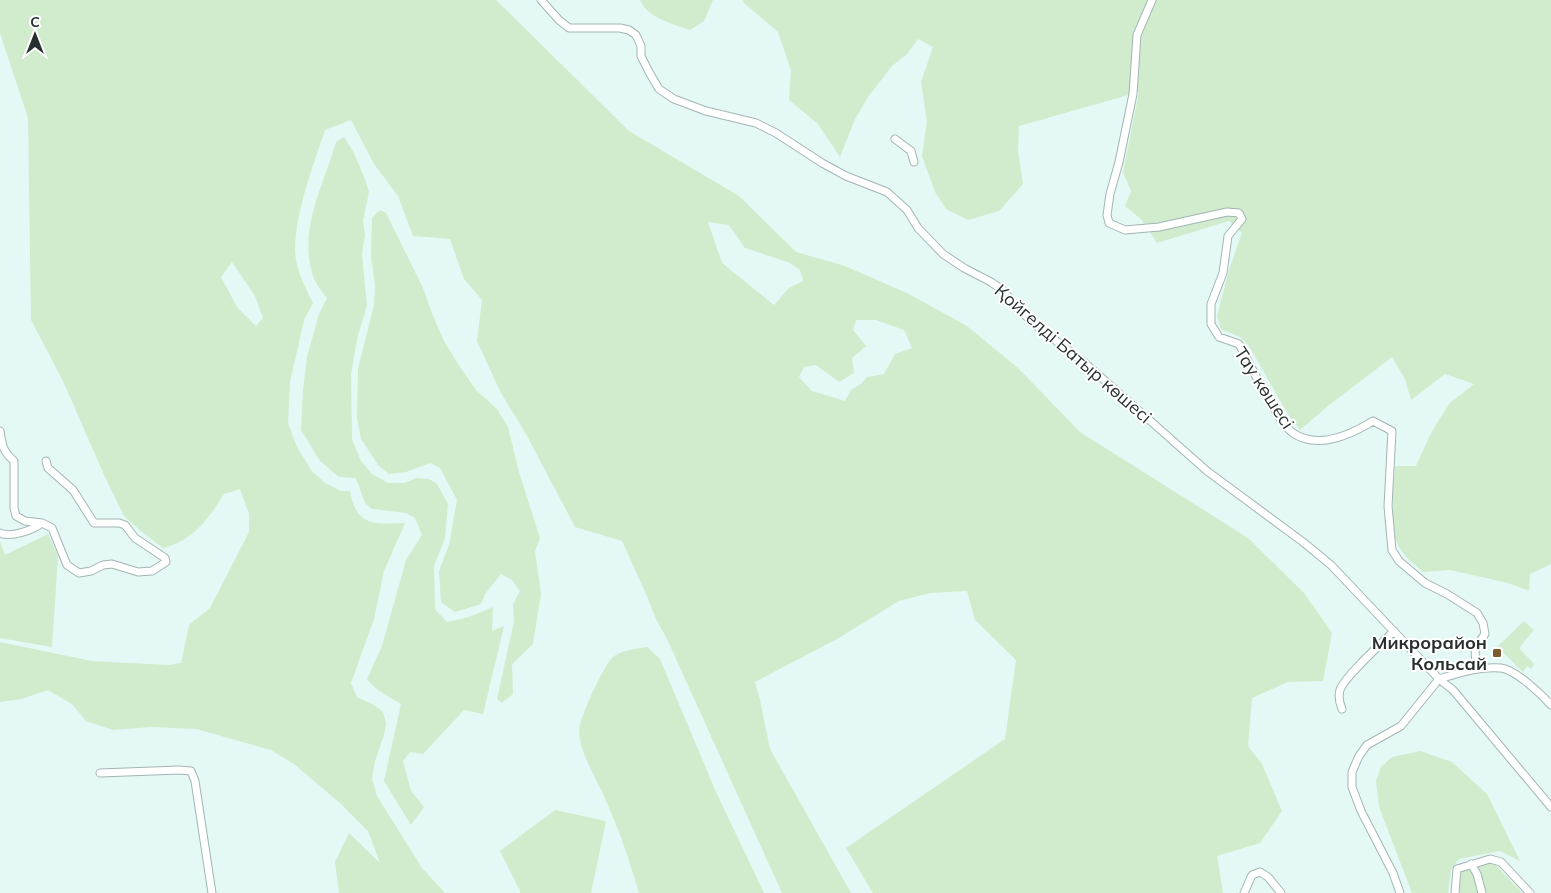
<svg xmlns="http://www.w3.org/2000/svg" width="1551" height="893" font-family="Mulish,sans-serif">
<rect width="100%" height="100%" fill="#e4f8f6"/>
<path fill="#d0eccc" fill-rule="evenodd" d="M0 0H496L629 131 739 196 796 252 845 266 909 294 967 326 1018 368 1080 432 1248 538 1304 593 1332 633 1323 681 1288 682 1252 698 1248 746 1262 764 1282 811 1260 843 1217 856 1223 893H873L846 848 1005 739 1016 660 975 620 967 591 930 593 899 601 837 639 755 682 760 700 770 749 851 893H782L667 639 656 619 647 596 622 541 575 527 525 432 501 393 477 341 482 300 464 279 450 239 413 236 398 196 374 164 351 120 325 130C313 166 296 210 295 249 295 268 305 287 313 303L304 320 290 382 288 423 297 447 311 470 325 483 341 491H350C356 527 375 524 405 523L384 571 374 619 351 683 357 697 374 705 383 712 386 723 384 735 375 761 372 779 377 796 422 868 445 893H339L335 862 349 833 380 863 368 831 340 803 294 764 271 750 196 729 151 727 113 730 86 721 72 704 48 690 21 699 0 702V642L92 661 168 665 181 663 189 625 210 608 249 532V514L240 489 224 494C209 518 193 541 163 548L142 532 124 516 105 477 63 381 31 320 28 118 0 33ZM708 222 729 225 745 248 790 263 800 270 803 281 789 288 774 305 722 263ZM232 262 255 296 263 318 256 326 237 307 221 277ZM856 320H876L904 330 912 348 895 354 884 374 867 377 861 384 851 390 845 401 812 391 799 377 804 367 816 365 839 382 854 373 852 358 866 346 853 330Z
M640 0H713L704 21 690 30C672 24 648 18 640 0Z
M743 0H1551V564L1530 574 1529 591 1508 583 1450 570 1423 572C1415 565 1406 558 1401 550 1387 530 1394 489 1395 466H1416L1432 431 1450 403 1474 384 1445 374 1411 400 1405 379 1392 357 1328 406 1300 430 1289 416 1249 346 1240 337 1221 329 1217 316 1229 270 1242 233 1229 221 1157 243 1141 219 1125 206 1131 191 1123 172 1139 92 1019 126 1018 151 1023 184 999 211 968 220 946 209 935 192 922 156 927 121 921 82 933 47 918 39 907 54 892 66 868 97 855 119 840 157 818 124 789 100 791 70 778 32 744 3Z
M344 137 353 151 365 179 369 192 363 221 365 235 362 254 367 306 358 335 351 374 352 439 361 461 372 474 388 483H405L416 478 429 479 437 484 448 504 445 538 434 566 435 609 447 622 469 617 493 607 492 631 504 626 483 714 464 710 423 754 410 752 403 761 411 791 424 807 411 825 384 781 401 704C389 697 375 690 367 679L382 646 406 560 422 535 415 518 406 513 372 509 365 503 356 478 339 477 320 461 301 430 303 390 307 357 319 314 327 298C323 293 317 286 314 279 297 230 323 188 336 142Z
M380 210 386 213 423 288 433 316 444 341 458 364 476 390 497 409 508 427 519 472 540 538 535 551 541 594 533 644 512 664 513 694 502 703 497 699 514 622 513 604 520 591 512 580 501 574 485 594 481 604 455 612 441 602 439 571 449 545 457 500 440 468 430 463 406 472 389 474 379 466 361 439 357 418 358 369 374 305 375 286 371 256 372 218Z
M48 534 58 556 52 647 0 638V541L5 555Z
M1524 621 1534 630 1519 648 1534 664 1531 669 1527 666 1523 672 1497 647Z
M647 647 660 659 716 792 764 893H639C630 862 620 832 607 803 598 780 581 757 579 732 578 720 603 668 611 659 619 650 636 649 647 647Z
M1420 751 1452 762 1487 794 1520 861 1500 851 1459 859 1451 869 1448 893H1412L1379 807 1376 781 1381 767 1392 757Z
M555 810 606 821 591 893H520V891L500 851Z
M1483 863H1494L1522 893H1457L1460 871Z"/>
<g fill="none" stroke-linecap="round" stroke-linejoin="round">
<path stroke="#b0d8f3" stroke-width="2" d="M1511 676 1518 680
M1452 679 1459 676"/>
<g stroke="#a2b5b3" stroke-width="9">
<path id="minor" d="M541 0 559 20 569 28H620L629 30 636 35 641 46V56L649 72 659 89 674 99 706 111 756 123 776 133 822 163 846 176 887 192 907 210 918 228 943 254 964 268 991 282 1004 291 1019 310 1038 327 1085 363 1207 471 1303 542 1331 565 1439 679 1453 690 1551 807
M1152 0 1137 35 1133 94 1119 162 1110 194 1107 215 1109 223 1125 230 1159 227 1227 212 1239 213 1242 219 1228 236 1223 273 1211 304V324L1219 337 1239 344C1250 364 1278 423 1293 433 1318 450 1352 434 1373 421L1392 431 1388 506 1392 550 1399 561 1425 583 1447 594 1477 613 1483 623 1485 634C1474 649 1473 651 1478 668
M895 139 911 151 914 162
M0 431C2 445 3 452 14 461V508L16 516 25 521 42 523
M0 533C11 538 33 530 42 523L52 528 67 565 79 573 91 571 103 565 112 564 138 572 152 571 166 562 165 558 135 538 125 525 119 523H94L73 490 48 468 46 461
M1439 679C1459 673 1480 666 1501 668 1516 670 1541 694 1551 705
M1342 709C1339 702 1338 697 1340 690 1344 677 1383 642 1394 631
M100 773 179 770 191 771 195 781 212 893
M1471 864 1477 874 1482 893
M1244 893 1252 875 1260 872 1268 877 1281 893
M1400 893 1393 873 1361 811 1352 787V772L1359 756 1367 745 1401 726 1439 679
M1455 893 1457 869 1490 859 1501 862 1530 893"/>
</g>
<use href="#minor" stroke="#fff" stroke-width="7"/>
</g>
<rect fill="#7a5830" stroke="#fff" stroke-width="2" x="1492" y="648" width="10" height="10" rx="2.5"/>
<g text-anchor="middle" stroke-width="4" stroke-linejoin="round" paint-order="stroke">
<g font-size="18" fill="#28302f" stroke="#fff">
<text transform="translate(1073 354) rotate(41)" y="6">Қойгелді Батыр көшесі</text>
<text transform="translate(1264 388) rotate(57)" y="6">Тау көшесі</text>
</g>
<g font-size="18" font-weight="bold" fill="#28302f" stroke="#fff" text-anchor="end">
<text x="1487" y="649">Микрорайон<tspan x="1487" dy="21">Кольсай</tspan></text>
</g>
</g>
<g transform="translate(35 35)" stroke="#ffffff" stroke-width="4" paint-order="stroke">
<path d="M0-4L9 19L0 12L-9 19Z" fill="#28302f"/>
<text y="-8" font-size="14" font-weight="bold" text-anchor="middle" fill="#28302f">С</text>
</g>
</svg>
